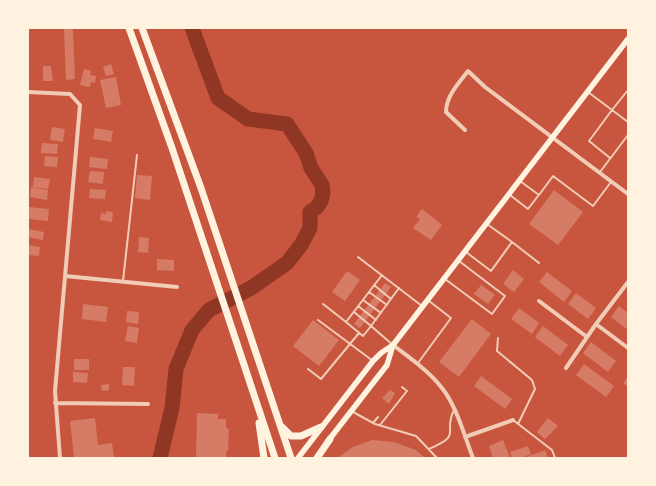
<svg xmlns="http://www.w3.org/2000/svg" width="656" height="486" font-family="'PT Sans Narrow',sans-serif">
<rect width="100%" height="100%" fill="#c8553d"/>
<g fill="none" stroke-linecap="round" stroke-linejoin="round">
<path stroke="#8f3625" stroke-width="15" d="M160 458 172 408 176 369 192 330 209 310 251 288 287 263 301 245 310 228V212L317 207 321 201 323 193 322 185 311 168 306 153 287 124 248 119 218 98 192 28"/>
</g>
<path fill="#d67c66" d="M64 28H73L75 79 66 80Z
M111 64 114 74 106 76 103 67Z
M43 66H51L53 81H43Z
M84 69 91 71 90 75 96 76 95 83 91 82 90 87 80 85Z
M116 77 121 105 106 108 100 80Z
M52 127 65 129 63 142 50 140Z
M95 128 113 131 111 142 93 139Z
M42 143 58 144 57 154 41 153Z
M45 156 58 157 57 167 44 166Z
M90 157 108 159 107 169 89 167Z
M90 171 104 172 103 184 88 182Z
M137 175 152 176 150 200 135 198Z
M34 177 50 179 48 189 33 187Z
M31 187 48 190 47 200 30 197Z
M90 189 106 190 105 199 89 198Z
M554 190 583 212 558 245 529 224Z
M29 207 49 209 48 221 29 219Z
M422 209 442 225 431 240 413 228 420 219 416 217Z
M106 211 113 212 112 222 100 220 101 213 106 214Z
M28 229 44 232 43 240 28 237Z
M139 237 149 238 148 253 138 252Z
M28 245 40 247 39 256 28 255Z
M157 259 174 260V271L157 270Z
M513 270 524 279 514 292 503 284Z
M347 271 360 280 345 301 332 292Z
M547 272 572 291 564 302 539 282Z
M385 283 391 287 360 328 354 324Z
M481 285 495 295 488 304 474 294Z
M576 293 596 308 588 319 568 304Z
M83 304 108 307 106 322 82 319Z
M619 306 628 313V330L611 317Z
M519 308 539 323 532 334 511 319Z
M127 311 139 312 138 324 126 322Z
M472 319 491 334 459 377 439 362Z
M313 320 339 340 319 366 293 346Z
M128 326 139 328 137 343 125 341Z
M543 326 568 345 560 356 535 337Z
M591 342 616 361 608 372 583 353Z
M74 359H89V370H74Z
M584 364 614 386 606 397 576 375Z
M123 367H135L134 386 122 385Z
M73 372 88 373 87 383 73 382Z
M481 376 512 399 505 409 474 386Z
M628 377V387L623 383Z
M109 384V390L102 391 101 385Z
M390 390 395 393 389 404 382 398Z
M197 413 218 414V419H226V428L229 429 228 451H226V458H196Z
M95 418 98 445 112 443 114 458H74L70 421Z
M548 418 558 426 545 439 537 432Z
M372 440 394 442 416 450 425 458H337L353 447Z
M503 440 510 458H493L489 446Z
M528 446 531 454 521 458H512L510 452Z
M545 450 548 458H523Z"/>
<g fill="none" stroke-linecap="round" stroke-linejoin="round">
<path stroke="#f1ccb7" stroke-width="2" d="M628 90 612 110 628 122
M588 92 612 110 589 141 610 158
M600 172 628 135
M520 181 539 195 553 176 593 206 611 182
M510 195 528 209 538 196
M487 224 512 242
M466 252 491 271 512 242 539 263
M358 257 422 306
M382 275 346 322 363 336 371 326 393 345
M445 279 492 314 505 296 459 261
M123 281 137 155
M374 285 391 299
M369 292 387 305
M363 300 381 313
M323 304 346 322
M358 306 376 320
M354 312 371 326 399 288
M318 320 373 361
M498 338 497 351 532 380 535 389 518 424
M418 363 451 318 429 301
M308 369 321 379 359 333
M353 412 375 424 416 436 437 458
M513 420 552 450 555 458
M373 423 378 417
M380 425 407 391 402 387
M429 449C464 434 442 434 454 410"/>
<path stroke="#f1ccb7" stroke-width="4" d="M28 92 70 94 80 105 55 391 60 458
M465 130 446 112C446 96 459 83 468 71L485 87 628 194
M65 276 177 287
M628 282 596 324 628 348
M539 301 587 337
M393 345C410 358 429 371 442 388 457 407 464 435 473 458
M566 368 596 324
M55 403 148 404
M465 437 513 420"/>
<path stroke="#fff3e0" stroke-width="5.5" d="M328 441 387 365 393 345 628 39
M298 458 373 361 381 353 393 345"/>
<path stroke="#fff3e0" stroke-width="7" d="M129 28 172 148 275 458
M142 28 201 188 291 458
M259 423 264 458
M281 426 291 436H301L321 427
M317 458 330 439"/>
</g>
<rect width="656" height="486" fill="none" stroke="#fff3e0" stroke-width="58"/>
</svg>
